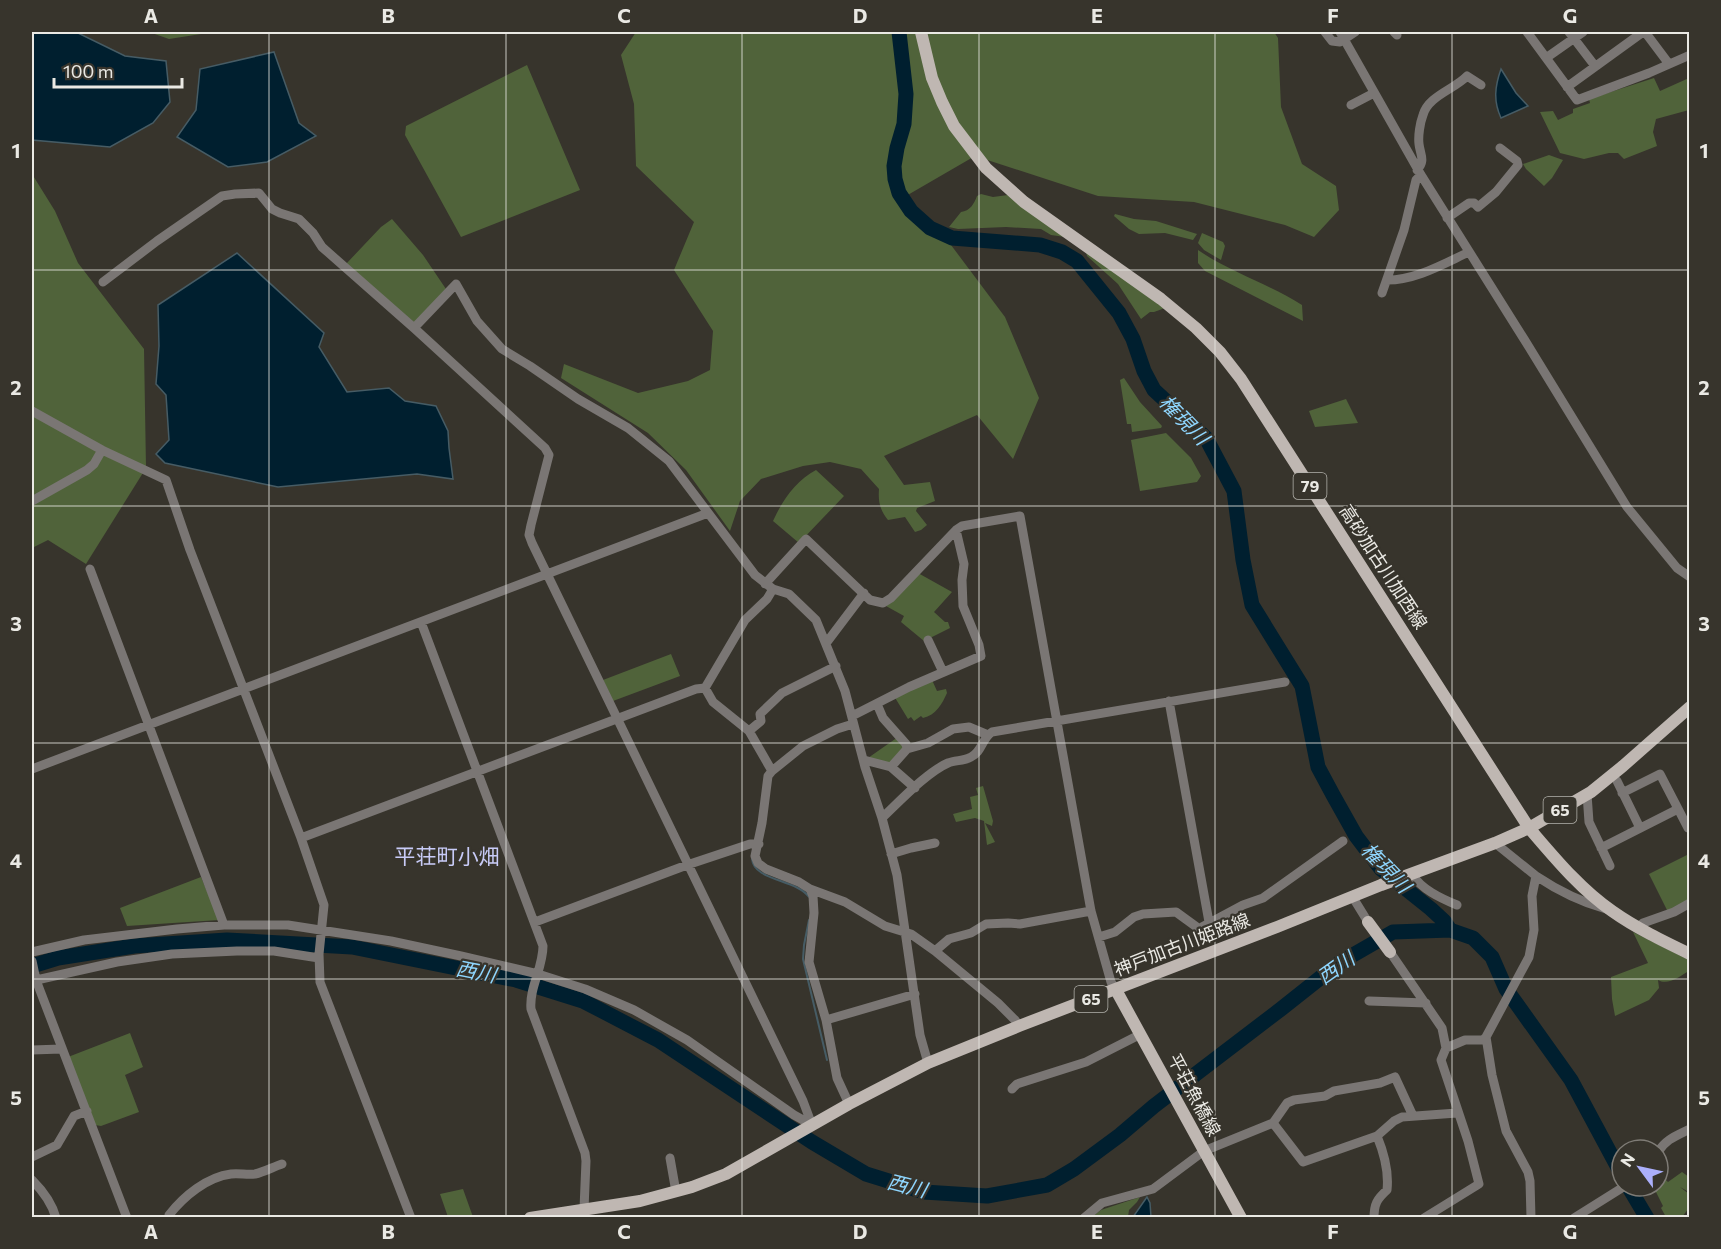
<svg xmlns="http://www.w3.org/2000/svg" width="1721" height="1249" font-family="Commissioner,'Noto Sans JP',sans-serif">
<rect width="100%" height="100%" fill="#37342c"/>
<path fill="#50633a" d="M149 32H214L169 39Z
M636 32H1274L1278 38 1281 107 1302 164 1336 186 1339 210 1314 237 1285 225 1194 202 1098 196 975 156 906 196 942 233 1005 317 1039 398 1013 459 977 415 884 456 904 485 930 482 935 501 917 508 916 511 927 525 921 530 915 532 905 517 888 520C880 510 878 502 879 489L861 469 830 462 803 466 761 479 740 501 730 531 686 470 648 433 561 378 564 364 638 393 688 381 710 370 713 331 674 270 694 222 636 166 634 104 621 55Z
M527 65 580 190 461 237 405 135 406 126Z
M1654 78 1660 91 1689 78V110L1656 119 1653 132 1657 146 1624 159 1618 153H1609L1584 159 1560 153 1540 112 1553 111 1558 120 1573 113V109L1590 103 1589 99Z
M1549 155 1563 160 1552 178 1544 186 1526 169 1523 164Z
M32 174 55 211 78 263 144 349 146 468 86 564 48 540 32 548Z
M981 194 993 197 1008 195 1065 237 1051 235 1041 229 1006 227 958 229 949 227 961 212C970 211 974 204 977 196Z
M1115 214 1134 219 1156 221 1197 234 1193 240 1165 233 1139 234 1129 229 1114 216Z
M392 219 423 255 446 289 414 324 346 264 381 227Z
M1202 233 1223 242 1225 246 1221 260 1204 250 1198 243Z
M1198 250C1230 272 1269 284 1302 305L1303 321 1205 271 1198 263Z
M1086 252 1165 308 1154 312H1150L1141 319 1118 284 1087 256Z
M1124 378 1140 402 1162 426 1161 428 1132 432 1131 424H1127L1120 380Z
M1346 399 1358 423 1315 427 1309 411Z
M1166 433 1191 458 1201 476 1197 482 1140 491 1131 440Z
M816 470 844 496 799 543 773 521 774 519C783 499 797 480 816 470Z
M918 573 952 592 934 612 945 622H948L950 628 924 641 901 622 904 616 886 606Z
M671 654 680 676 613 701 603 680Z
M932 680 937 691 946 689 947 693C942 704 936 715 923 718L921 716 914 721 911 717 908 719 894 696Z
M898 737 906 747 890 764 868 758Z
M983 786 993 821 992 826 985 823 995 842 987 845 984 821 975 818 956 822 953 814 972 809 970 797 978 795 976 788Z
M1689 854V903L1668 912 1649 874Z
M201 877 219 920 127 926 120 908Z
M1633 932 1689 960V971C1680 976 1668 986 1658 980L1659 988 1649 1000 1615 1016 1612 999 1611 977 1648 963Z
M130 1033 143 1067 125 1075 139 1112 101 1126 95 1125 68 1057Z
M1658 1168 1663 1177 1668 1182 1682 1172 1689 1177V1192L1680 1187 1689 1194V1208L1682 1217H1666L1661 1208 1663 1206 1653 1186H1658Z
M463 1189 473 1217H448L440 1194Z
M1140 1197 1137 1202 1129 1210 1128 1217 1090 1218 1101 1210Z"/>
<path fill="#001f2f" stroke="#465c65" stroke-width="1.5" d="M32 32H76L125 56 166 61 170 102 153 123 110 147 32 140Z
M274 52 299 123 316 136 267 162 228 167 177 137 196 110 200 69Z
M1501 69 1516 93 1528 106 1501 118C1493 101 1495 86 1501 69Z
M237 253 324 333 319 347 347 392 389 388 405 401 436 406 448 431 449 448 453 479 417 474 278 487 165 463 156 454 169 440 166 395 156 384 159 346 158 305Z
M1147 1197 1150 1203 1151 1217H1133Z"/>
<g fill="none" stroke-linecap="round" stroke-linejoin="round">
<path stroke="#465c65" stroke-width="2" d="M752 859C754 881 796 879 809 897
M809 920 804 945 803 959 827 1060"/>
<path stroke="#001f2f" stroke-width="15" d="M899 32 906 94 904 124 897 148 894 166 895 179 899 193 911 211 930 228 952 238 1040 245 1062 252 1077 261 1119 313 1133 339 1144 371 1154 390 1206 438 1234 491 1243 560 1252 605 1302 686 1318 767 1333 795 1356 836 1381 869 1431 909 1444 921 1450 930
M32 966 58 958 134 946 227 940 352 947 516 980 583 1001 658 1040 812 1142 866 1174 924 1192 987 1196 1047 1185 1074 1169 1120 1135 1154 1106 1281 1009 1339 963 1393 932 1450 930 1473 938 1492 957 1506 989 1571 1080 1622 1175
M1628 1186 1647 1218"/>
<path stroke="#7a7674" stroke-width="9" d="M1325 32 1332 41 1340 42 1355 32
M1340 32 1421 175 1524 339 1627 507 1677 568 1690 577
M1394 32 1397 35
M1527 32 1577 100 1649 73 1690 55
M1569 32 1595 66
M1645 32 1669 64
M1546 58 1583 32
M1567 87 1643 32
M1351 105 1374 93
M1417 170C1426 161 1420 154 1419 144 1418 136 1420 123 1423 115 1428 96 1455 89 1467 76L1481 85
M1447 218 1469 203H1474L1478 207 1496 192 1518 165 1517 161 1500 148
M1387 280C1416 280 1443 264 1469 252
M103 282 157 241 222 196 235 194 259 193 272 209 280 213 299 219 313 233 322 247 414 328 545 448 549 455 531 525 529 535 532 543 803 1101 812 1125
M1382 293 1404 230 1416 180 1421 175
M414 328 456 284 477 321 502 349 530 366 578 399 628 428 669 461 755 575 773 589 789 594 816 620 845 691 865 767 882 818 897 875 920 1035 928 1063
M32 411 102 450 166 480 190 550 301 838 324 905 319 954 320 982 411 1218
M32 501 87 470 94 464 102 450
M90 569 224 925
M765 584 806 539 870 600 883 603 891 598 956 530 962 526 1020 516 1091 911 1111 982 1116 990
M773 589 767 599 745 620 705 688 713 702 749 731 772 771 768 776 762 823 755 856 758 863 766 869 799 882 810 889 813 896 814 913 809 962 826 1020 837 1078 849 1104
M421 622 543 946C543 968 529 988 531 1009L585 1153 586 1161 584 1209
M928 640 943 672
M827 642 864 593
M1169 701 1209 922
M877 704 883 718 906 744 907 749
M852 716 909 687 981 656 979 645 963 606 962 580 964 564 956 530
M749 731 761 721 760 714 782 693 836 666
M864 760 891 767 915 788
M891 767 907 749 928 743 953 729 969 727 988 735
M32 769 708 513
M772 771 803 746 837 729 853 724
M1617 781 1640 828
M1622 793 1660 774 1688 828
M1587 794 1589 822 1610 866
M882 818C899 802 927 772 948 763 955 760 965 761 971 757 982 752 982 738 992 732L1285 682
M301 838 696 689 705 688
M1495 843 1536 876 1532 896 1534 930 1529 957 1486 1037 1492 1075 1506 1131 1528 1172 1530 1181 1531 1218
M1601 848 1678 809
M891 854 911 848 935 843
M1412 874C1421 889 1440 898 1457 905
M1536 876C1557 890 1581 902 1606 909
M810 889 845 902 885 926 911 934 935 951 998 1003 1015 1020 1019 1026
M1352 896 1368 922
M535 922 687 865 750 844H759
M1638 927 1643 923 1674 912 1690 903
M1099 937 1115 932 1134 917 1143 914 1176 912 1198 928 1202 927 1243 905 1263 898 1343 841
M935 951 949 939 971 933 986 924 1008 923 1020 924 1091 911
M32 952 84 940 177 929 224 925H288L391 941 461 956 538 974 585 989 634 1010 687 1040 794 1115 812 1125
M1390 952 1442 1028 1446 1048 1441 1060 1468 1141 1479 1184 1424 1218
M32 961 36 980 127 1218
M32 981 117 962 172 954 237 951H274L319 958
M1369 1001 1426 1003
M826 1020 915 994
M1446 1048 1465 1040H1483L1486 1037
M32 1050 61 1049
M1012 1089 1017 1084 1086 1062 1141 1034
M1273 1123 1303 1162 1377 1136 1394 1121 1402 1117 1457 1113
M1658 1152C1666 1139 1676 1136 1690 1129
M32 1157 57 1145 74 1116 87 1111
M670 1158 676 1192
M32 1180C42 1190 52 1203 56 1218
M169 1215C184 1196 207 1177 231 1174 239 1173 247 1175 255 1174 264 1172 273 1167 282 1164
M1084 1218 1102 1203 1153 1189 1204 1151 1273 1123 1287 1103 1294 1100 1325 1096 1334 1091 1380 1083 1395 1077 1413 1116
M1374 1218C1374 1204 1377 1199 1387 1190 1389 1172 1384 1153 1377 1136
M1574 1218 1625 1186"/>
<path stroke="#bfb7b2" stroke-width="12" d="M921 32 932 78 942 102 954 126 986 168 1024 202 1161 299 1196 328 1220 352 1241 379 1529 828C1554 857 1580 889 1612 911 1636 928 1663 941 1690 954
M1368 922 1390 952
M1116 990 1241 1218
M530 1218 640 1201 692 1187 726 1174 849 1104 928 1063 1019 1026 1277 927 1381 885 1495 843 1529 828 1591 792 1623 766 1690 707"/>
</g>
<path fill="none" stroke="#eae9e4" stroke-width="1.5" stroke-opacity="0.55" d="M269 32V1218M506 32V1218M742 32V1218M979 32V1218M1215 32V1218M1452 32V1218M32 270H1690M32 506H1690M32 743H1690M32 979H1690"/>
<g text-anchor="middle" stroke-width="4.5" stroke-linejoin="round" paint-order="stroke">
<g fill="#37342c" stroke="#b4b3ad" stroke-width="1.5">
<rect x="1293.5" y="473" width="33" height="26" rx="4.5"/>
<rect x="1543.5" y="797" width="33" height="26" rx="4.5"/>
<rect x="1074.5" y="986" width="33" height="26" rx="4.5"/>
</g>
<g font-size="16" font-weight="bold" fill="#eae9e4">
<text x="1310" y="492">79</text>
<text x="1560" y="816">65</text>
<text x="1091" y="1005">65</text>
</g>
<g font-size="18" fill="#eae9e4" stroke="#37342c">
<text transform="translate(1383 567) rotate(57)" y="6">高砂加古川加西線</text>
<text transform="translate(1182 945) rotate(-21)" y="6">神戸加古川姫路線</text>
<text transform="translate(1194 1095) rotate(62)" y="6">平荘魚橋線</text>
</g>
<g font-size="20" font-style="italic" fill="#8fd6fe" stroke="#37342c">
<text transform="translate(1184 420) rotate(46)" y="7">権現川</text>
<text transform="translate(1386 868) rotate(46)" y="7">権現川</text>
<text transform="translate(1336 968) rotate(-35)" y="7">西川</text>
<text transform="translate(476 972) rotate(11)" y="7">西川</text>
<text transform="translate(907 1186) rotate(14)" y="7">西川</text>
</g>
<g font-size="21" fill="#c8cbf7" stroke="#37342c">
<text x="447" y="864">平荘町小畑</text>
</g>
</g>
<rect width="1721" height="1249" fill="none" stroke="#37342c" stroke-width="66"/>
<g transform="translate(1640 1168) rotate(303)"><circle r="28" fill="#37342c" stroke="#7f7c76" stroke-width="1.5"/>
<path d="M0-4.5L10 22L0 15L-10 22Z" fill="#abaffb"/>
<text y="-9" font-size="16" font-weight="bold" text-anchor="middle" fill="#eae9e4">N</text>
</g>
<path d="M54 78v9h128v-9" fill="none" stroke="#eae9e4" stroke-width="3"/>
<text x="63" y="78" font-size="18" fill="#eae9e4" stroke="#37342c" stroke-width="4.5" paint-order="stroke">100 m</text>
<rect x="33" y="33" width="1655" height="1183" fill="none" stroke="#eae9e4" stroke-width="2"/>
<g font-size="20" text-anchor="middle" font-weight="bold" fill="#eae9e4">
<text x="151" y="23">A</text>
<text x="388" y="23">B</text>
<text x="624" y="23">C</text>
<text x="860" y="23">D</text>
<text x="1097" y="23">E</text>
<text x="1333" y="23">F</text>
<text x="1570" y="23">G</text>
<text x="16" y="158">1</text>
<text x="1704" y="158">1</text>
<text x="16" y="395">2</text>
<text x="1704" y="395">2</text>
<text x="16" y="631">3</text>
<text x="1704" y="631">3</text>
<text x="16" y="868">4</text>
<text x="1704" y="868">4</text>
<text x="16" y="1105">5</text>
<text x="1704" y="1105">5</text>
<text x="151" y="1239">A</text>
<text x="388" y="1239">B</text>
<text x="624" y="1239">C</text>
<text x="860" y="1239">D</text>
<text x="1097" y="1239">E</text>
<text x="1333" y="1239">F</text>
<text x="1570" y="1239">G</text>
</g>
</svg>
